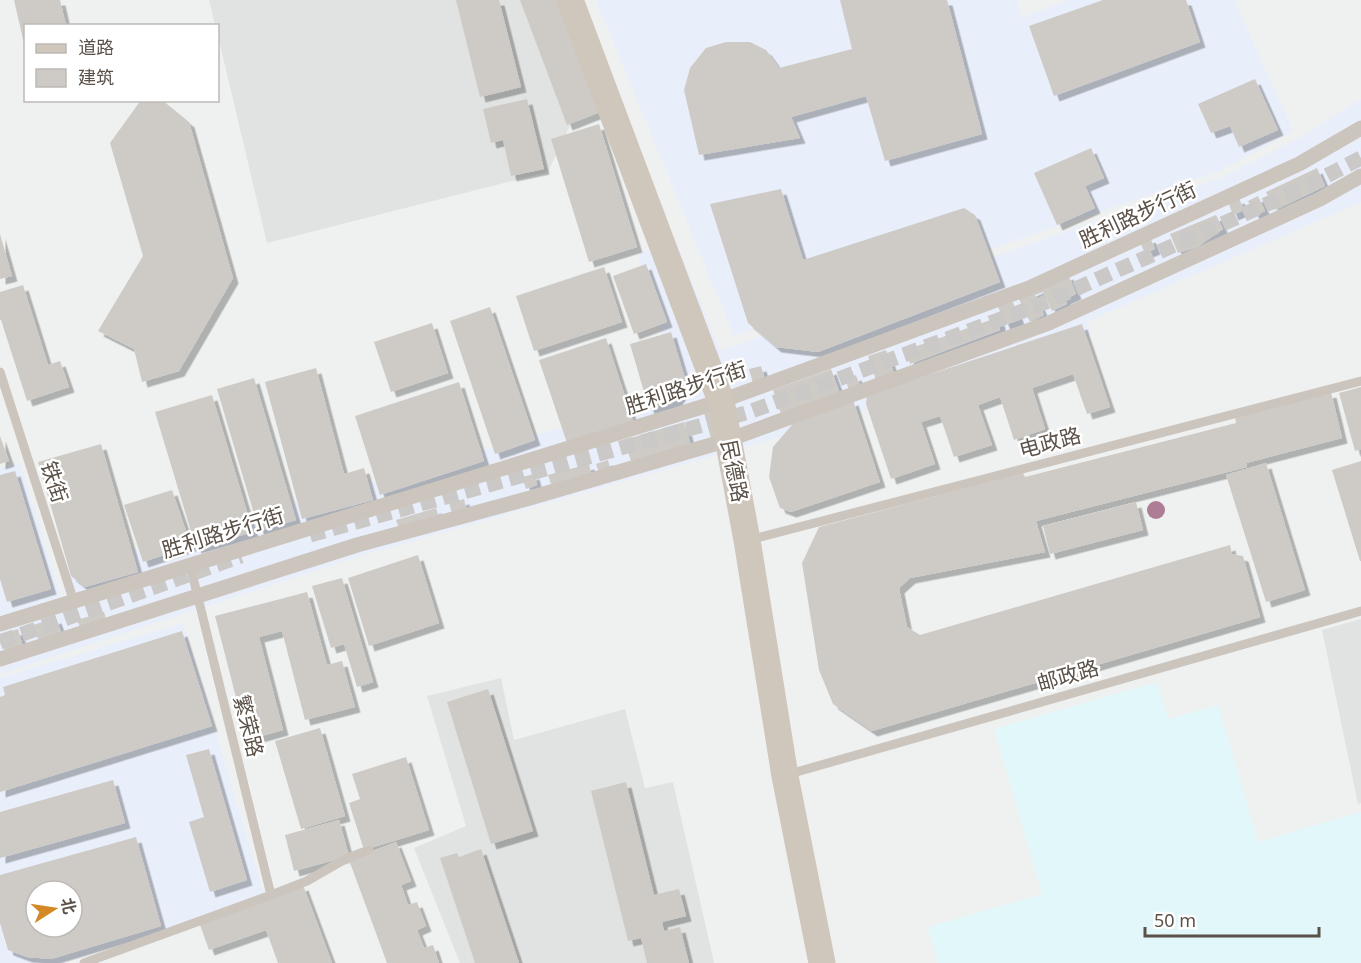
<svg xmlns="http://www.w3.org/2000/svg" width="1361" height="963" font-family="'Noto Sans','Noto Sans SC',sans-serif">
<defs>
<filter id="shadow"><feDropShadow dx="5.5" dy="5.5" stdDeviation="0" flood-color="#0004"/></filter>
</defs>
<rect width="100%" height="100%" fill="#eff1f1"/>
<path fill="#e9eefb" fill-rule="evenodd" d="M596 0H1017L1022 18 1068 0H1234L1293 131 1220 171 734 336Z
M1361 99V202L1088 321 1090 335 798 432 363 555 0 674V621L67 600 59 571 665 398 678 387 638 259 642 252 675 238 720 351 1221 178 1299 138Z
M20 463 61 597 0 617V468Z
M183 623 265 897 64 963H0V678ZM36 891H72V927H36Z"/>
<path fill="#e0e3e2" d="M209 0H535L580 104 548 172 267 243 218 36V26L215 25Z
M1361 619V803L1358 804 1322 630Z
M501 678 514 740 625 709 645 788 673 782 714 963H460L414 848 466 826 427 696Z"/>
<path fill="#e1f7f9" d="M1157 682 1168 719 1218 705 1258 842 1361 812V963H938L928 927 1042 894 994 729Z"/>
<path fill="#cecbc6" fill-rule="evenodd" filter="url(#shadow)" d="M14 0H60L66 26H26L25 48Z
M456 0H499L521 87 480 97Z
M520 0H558L600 112 567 125Z
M840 0H947L982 134 885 161 866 96 791 117 800 138 699 155 684 90 690 68 706 48 726 42H750L766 50 779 68 852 49Z
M1103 0H1186L1200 42 1054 96 1029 26Z
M1255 79 1278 130 1239 147 1230 126 1211 133 1198 104Z
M527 99 544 169 511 176 503 140 491 143 483 109Z
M141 100H162L189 122 233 278 179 371 142 382 134 349 98 331 143 256 110 143Z
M599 124 637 247 589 262 551 139Z
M1091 148 1104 178 1085 186 1095 208 1057 225 1034 173Z
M1317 168 1325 186 1275 210 1266 192Z
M781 189 803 260 964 208 975 215 1000 282 818 352 776 347 748 323 710 204Z
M1258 196 1265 211 1255 216 1248 201Z
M1239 198 1244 210 1233 215 1228 202Z
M1216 215 1223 229 1197 247 1178 253 1170 234Z
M0 234 12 276 0 279Z
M1150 237 1155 249 1145 253 1140 242Z
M646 264 667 322 634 334 613 276Z
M604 267 622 322 534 351 516 296Z
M1068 274 1076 294 1065 299 1067 304 1052 311 1043 292 1035 295 1044 315 1030 322 1018 297Z
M23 285 48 365 60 361 69 387 27 401 1 320H0V292Z
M1013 302 1019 320 1005 325 998 306Z
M490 307 535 440 495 454 450 321Z
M996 318 1000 322V330L910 364 906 350Z
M432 323 448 373 391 392 374 342Z
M1082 324 1110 407 1087 414 1073 374 1032 388 1045 429 1014 440 1000 397 978 405 992 445 954 457 940 416 921 422 935 464 891 479 866 404 867 395Z
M671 332 687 385 676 401 649 409 630 344Z
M606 338 633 421 567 443 539 360Z
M886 350 894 374 876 380 868 356Z
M761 366 765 380 753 383 749 369Z
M316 368 344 474 364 468 373 500 302 519 265 382Z
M831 369 840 394 782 417 773 390Z
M856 375 860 386 849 390 845 379Z
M254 378 296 520 259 531 217 389Z
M459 382 484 461 380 495 355 416Z
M1361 387V449L1355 451 1339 393Z
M1331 392 1342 438 1246 463 1247 467 1036 521 1045 552 910 578 899 588 907 627 920 635 1230 545 1232 554 1243 556 1260 617 872 731 833 704 819 670 802 563 819 527 1023 473 1025 477 1236 423 1235 417Z
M212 395 253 532 196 548 155 412Z
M853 400 880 482 791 512 780 508 769 477 773 447 797 419Z
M716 410 723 436 711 439 704 413Z
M684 422 691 446 632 464 624 440Z
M0 436 9 461 0 464Z
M101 444 138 572 85 587 71 576 38 462Z
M608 460 611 471 600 475 596 464Z
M1361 461V561H1360L1332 470Z
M1266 463 1305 590 1266 602 1226 475Z
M589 464 592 476 552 487 548 475Z
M15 471 51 589 7 602 0 579V475Z
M534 474 537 485 526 489 522 477Z
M172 490 191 546 143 562 124 505Z
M464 499 467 512 453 516 449 503Z
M1136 502 1143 530 1050 554 1043 526Z
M436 508 440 520 400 531 396 520Z
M418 555 439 623 369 646 348 578Z
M342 578 373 682 357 687 344 644 331 648 312 586Z
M307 592 327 665 342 661 355 707 305 720 282 631 259 637 283 730 247 740 215 616Z
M104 612 106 619 80 627 77 620Z
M56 618 61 632 38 639 33 625Z
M18 629 23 647 5 652 0 634Z
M182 631 212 726 0 792V697L5 695 3 687Z
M488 689 533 831 491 844 447 702Z
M320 728 345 816 301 829 275 741Z
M209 749 247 880 210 892 189 822 204 817 186 755Z
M406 757 429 830 364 850 349 803 360 799 352 774Z
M113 780 125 823 0 858V812Z
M626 782 654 895 679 889 686 916 662 922 664 931 680 927 689 963H647L641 938 628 941 591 791Z
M339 820 349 856 294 871 285 835Z
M136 837 161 926 51 959 27 957 8 950 0 923V875ZM36 891H72V927H36Z
M396 842 411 881 401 885 408 905 417 902 426 926 417 930 424 948 433 945 439 963H387L349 860Z
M481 849 519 963H475L440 858 457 853 459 857Z
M303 885 332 963H278L266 930 209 950 199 922Z"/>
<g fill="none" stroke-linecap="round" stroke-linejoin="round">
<path stroke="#cac9c7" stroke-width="15" stroke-dasharray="15 8" stroke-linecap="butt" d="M310 535 749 412 1039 305 1301 189 1361 158
M0 642 241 556"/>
<path stroke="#ccc5be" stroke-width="9" d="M0 372 74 602
M749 540 1361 381
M190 565 271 895
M786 775 1361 611
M84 963 271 895 307 881 347 858 369 850"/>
<path stroke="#ccc5be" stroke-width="15" d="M0 624 721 401 1029 288 1299 164 1361 128
M0 659 357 545 530 498 728 440 1049 323 1320 199 1361 176"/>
<path stroke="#cfc6bc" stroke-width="27" d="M570 0 721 401 747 540 785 776 822 963"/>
</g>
<circle fill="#ad7d95" cx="1156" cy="510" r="9"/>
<g text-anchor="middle" stroke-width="5" stroke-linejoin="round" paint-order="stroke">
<g font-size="21" fill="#5b5148" stroke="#fff">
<text transform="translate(1138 215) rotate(-25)" y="7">胜利路步行街</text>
<text transform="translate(686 388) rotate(-18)" y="7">胜利路步行街</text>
<text transform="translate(1050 443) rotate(-15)" y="7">电政路</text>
<text transform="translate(734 471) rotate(79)" y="7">民德路</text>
<text transform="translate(54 482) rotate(72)" y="7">铁街</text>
<text transform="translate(223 533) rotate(-17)" y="7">胜利路步行街</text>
<text transform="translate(1068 676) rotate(-16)" y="7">邮政路</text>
<text transform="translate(248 726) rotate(76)" y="7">繁荣路</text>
</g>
</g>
<rect x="24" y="24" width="195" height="78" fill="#ffffff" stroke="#bdb9b6" stroke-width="1.5"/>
<rect x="36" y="44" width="30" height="9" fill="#cfc6bc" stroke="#bdb9b6" stroke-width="1.5"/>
<text x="78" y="54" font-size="18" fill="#5b5148">道路</text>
<rect x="36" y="69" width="30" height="18" fill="#cecbc6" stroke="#bdb9b6" stroke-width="1.5"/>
<text x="78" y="84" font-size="18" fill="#5b5148">建筑</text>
<g transform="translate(54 909) rotate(78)"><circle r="28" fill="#ffffff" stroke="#bdb9b6" stroke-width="1.5"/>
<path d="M0-4.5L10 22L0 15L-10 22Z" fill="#d38926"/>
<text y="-9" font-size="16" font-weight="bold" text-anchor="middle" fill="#5b5148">北</text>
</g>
<path d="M1145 927v9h174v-9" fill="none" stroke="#5b5148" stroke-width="3"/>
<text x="1154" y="927" font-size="18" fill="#5b5148" stroke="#ffffff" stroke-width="4.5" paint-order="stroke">50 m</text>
</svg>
